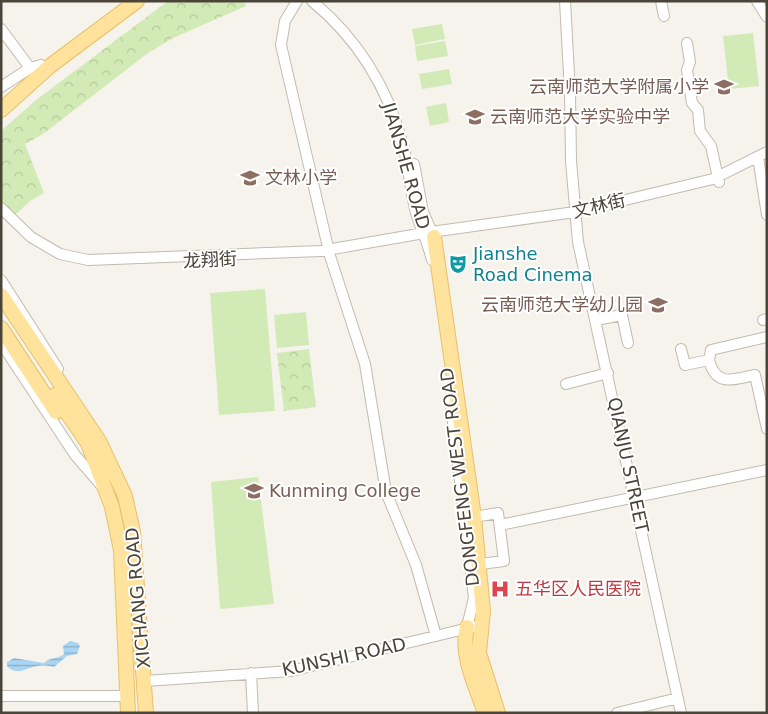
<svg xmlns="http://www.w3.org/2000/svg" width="768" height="714" font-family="'DejaVu Sans','Noto Sans SC',sans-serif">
<defs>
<pattern id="park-crowns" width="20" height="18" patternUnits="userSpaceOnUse" patternTransform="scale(1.25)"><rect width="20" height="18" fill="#d2eab5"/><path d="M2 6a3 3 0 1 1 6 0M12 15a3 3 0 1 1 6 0" fill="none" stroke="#b6ca9c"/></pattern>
<pattern id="water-rules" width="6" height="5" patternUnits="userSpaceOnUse" patternTransform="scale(1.25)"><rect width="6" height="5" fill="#a9d4f2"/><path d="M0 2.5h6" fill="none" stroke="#8caec5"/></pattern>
</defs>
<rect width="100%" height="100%" fill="#f6f3ec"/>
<path fill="url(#park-crowns)" d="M168 1H244L246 6 173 38 148 53 43 134 25 144 44 193 30 201 13 217 1 205V131L36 100Z
M309 349 316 407 284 411 277 353Z"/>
<path fill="#d2eab5" d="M442 24 445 39 415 45 412 29Z
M753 33 759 86 729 89 723 36Z
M445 41 448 56 417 61 415 46Z
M449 69 452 84 422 89 419 74Z
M446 103 449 122 430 126 426 107Z
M265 289 275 411 219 415 210 293Z
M306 312 309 345 277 348 274 315Z
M258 477 274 604 220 609 211 482Z"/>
<path fill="url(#water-rules)" d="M70 641 78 643 80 646 77 654 67 656 54 667C49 666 43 665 38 666 27 667 17 677 7 666V662L14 658 44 663C50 657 58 659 64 654L63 646Z"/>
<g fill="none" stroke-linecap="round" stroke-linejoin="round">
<g stroke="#c2bbae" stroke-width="12">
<path id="minor" d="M297 1 285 21 281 45 330 256 365 364 386 492 416 565 436 636
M312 1C357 38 388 88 403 145 409 167 410 190 416 213 421 229 428 243 432 260
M565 1 570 93 571 161 578 242 681 713
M661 1 664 16
M757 1 767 17
M1 29 30 68
M687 43 690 62 687 70 692 103 698 110 700 131 711 146 719 182
M1 87 30 68 41 65
M758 157 767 215
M414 164 423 212 434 237
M1 208 31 237 60 254 88 260 321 251 424 233 575 212 713 179 767 152
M1 280 58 369
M596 320 622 315 628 343
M763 320 767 319
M1 343 75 455 101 485
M681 349 685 365 709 360C716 388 734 379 755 375L767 429
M709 360 711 350 767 337
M566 384 608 373
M450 398 474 598 467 627
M468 518 498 513 504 561 472 565
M500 525 767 470
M251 673 253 713
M145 681 291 671 481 625
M1 696H128
M617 713 678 698"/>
</g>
<g stroke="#e6c16a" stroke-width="16">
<path id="major" d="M1 110 50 66 137 1
M434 237 474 517 483 611 479 653 498 713
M1 295 99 441 125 496 133 532 146 713
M1 328 56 412
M55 395 94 452
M89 446 112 507 121 550 128 713
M467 627C460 656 476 686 485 713"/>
</g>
<use href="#minor" stroke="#fff" stroke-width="10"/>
<use href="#major" stroke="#ffe39c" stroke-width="14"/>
</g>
<defs>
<g id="school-bare" transform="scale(1.5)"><path d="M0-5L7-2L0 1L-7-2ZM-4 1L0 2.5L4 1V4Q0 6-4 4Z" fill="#8d6e63" stroke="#fff" stroke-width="2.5" paint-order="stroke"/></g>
<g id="theatre-bare" transform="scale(1.5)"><path d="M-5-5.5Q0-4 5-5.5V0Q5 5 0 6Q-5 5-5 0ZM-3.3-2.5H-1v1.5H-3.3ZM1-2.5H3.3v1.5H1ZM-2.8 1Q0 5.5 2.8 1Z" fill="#0f9aa8" stroke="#fff" stroke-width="2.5" paint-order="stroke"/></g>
<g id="university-bare" transform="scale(1.5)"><path d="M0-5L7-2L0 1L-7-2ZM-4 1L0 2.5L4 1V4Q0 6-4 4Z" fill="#8d6e63" stroke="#fff" stroke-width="2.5" paint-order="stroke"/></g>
<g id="hospital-bare" transform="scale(1.5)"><path d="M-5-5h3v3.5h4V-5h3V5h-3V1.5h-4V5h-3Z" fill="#e0444e" stroke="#fff" stroke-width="2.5" paint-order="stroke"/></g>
</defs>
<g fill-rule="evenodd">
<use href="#school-bare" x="724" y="87"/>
<use href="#school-bare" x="475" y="117"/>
<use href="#school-bare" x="250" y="178"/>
<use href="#theatre-bare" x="458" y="264"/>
<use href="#school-bare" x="658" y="305"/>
<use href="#university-bare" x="254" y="491"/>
<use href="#hospital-bare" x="500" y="589"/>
</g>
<g text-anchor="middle" stroke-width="4" stroke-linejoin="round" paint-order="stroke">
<g font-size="18" fill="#785e54" stroke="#fff" text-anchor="start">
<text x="709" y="93" text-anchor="end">云南师范大学附属小学</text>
<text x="490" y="123">云南师范大学实验中学</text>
<text x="265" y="184">文林小学</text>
<text x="643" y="311" text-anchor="end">云南师范大学幼儿园</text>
<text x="269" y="497">Kunming College</text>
</g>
<g font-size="18" fill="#4b4439" stroke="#fff">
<text transform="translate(406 166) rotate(74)" y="6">JIANSHE ROAD</text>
<text transform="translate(599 206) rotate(-13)" y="6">文林街</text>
<text transform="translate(210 260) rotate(-3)" y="6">龙翔街</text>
<text transform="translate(628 465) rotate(78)" y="6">QIANJU STREET</text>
<text transform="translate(460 477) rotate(-97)" y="6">DONGFENG WEST ROAD</text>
<text transform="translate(138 598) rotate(-95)" y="6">XICHANG ROAD</text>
<text transform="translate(344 657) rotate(-12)" y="6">KUNSHI ROAD</text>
</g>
<g font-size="18" fill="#0d838f" stroke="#fff" text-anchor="start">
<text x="473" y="260">Jianshe<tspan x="473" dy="21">Road Cinema</tspan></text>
</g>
<g font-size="18" fill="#be3a42" stroke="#fff" text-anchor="start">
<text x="515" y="595">五华区人民医院</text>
</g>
</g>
<rect width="768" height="714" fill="none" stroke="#4b4439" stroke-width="5"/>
</svg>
